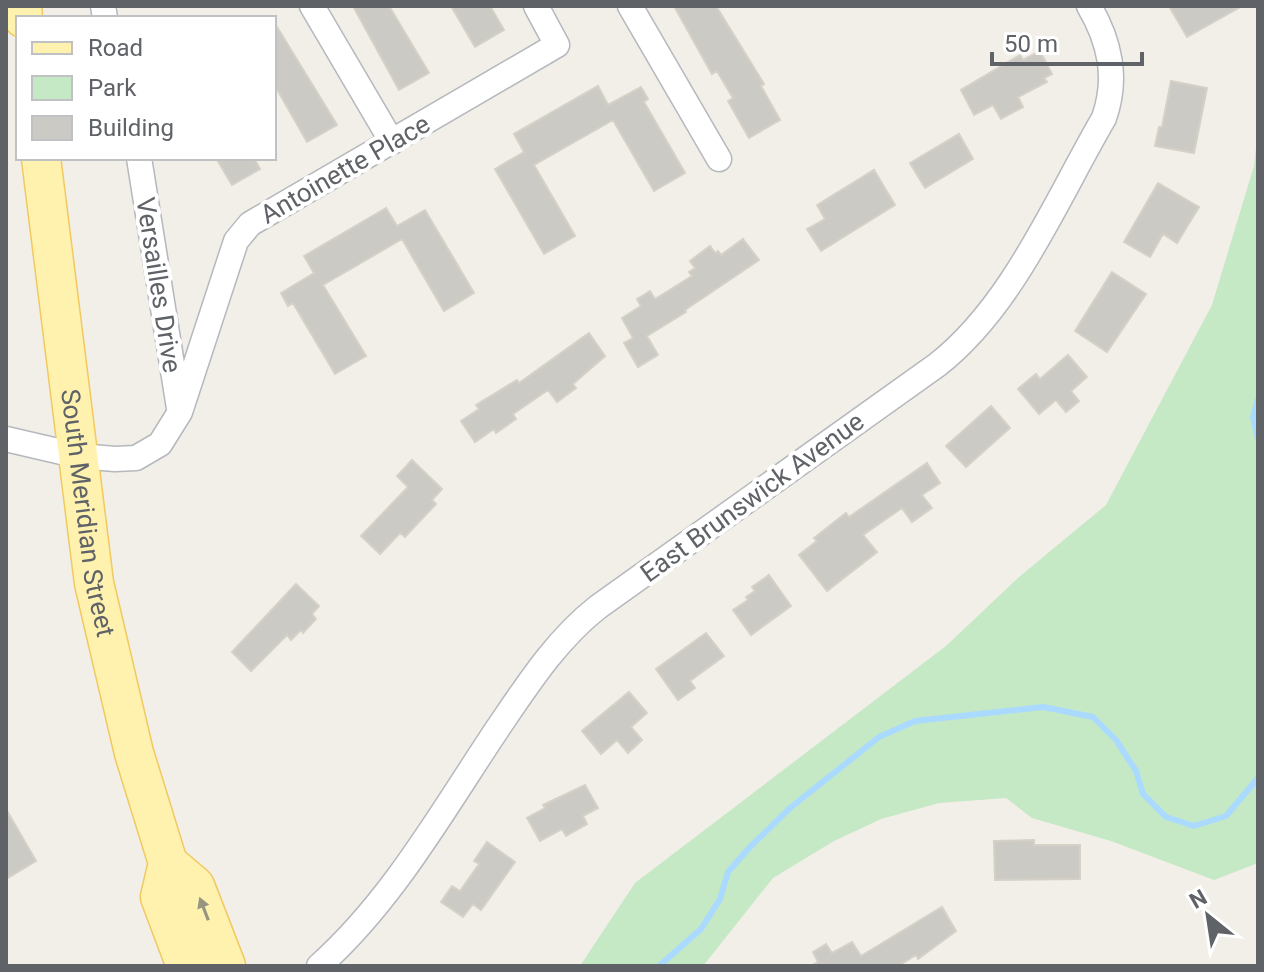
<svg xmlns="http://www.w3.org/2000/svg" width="1264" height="972" viewBox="0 0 1264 972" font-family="Roboto,sans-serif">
	<rect width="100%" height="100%" fill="#f1efe8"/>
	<path fill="#c5e8c5" d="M 1258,131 L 1258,863 L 1214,880 L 1111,841 L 1032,818 L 1006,798 L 939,803 L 881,819 L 834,841 L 773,878 L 703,966 L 580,966 L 635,883 L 946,646 L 1019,577 L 1106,505 L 1212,305 L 1254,166 Z"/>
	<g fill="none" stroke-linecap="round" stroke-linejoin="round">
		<path stroke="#aadaff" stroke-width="6" d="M 1258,399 L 1253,417 L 1258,439
			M 659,966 L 701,929 L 720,899 L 728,872 L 749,848 L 790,808 L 879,737 L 915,721 L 1043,707 L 1093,717 L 1116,740 L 1136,771 L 1143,794 L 1166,817 L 1194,826 L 1226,816 L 1258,778"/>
	</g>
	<path fill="#cccac5" stroke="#d6d1c6" stroke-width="2" d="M 353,6 L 389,6 L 429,73 L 399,90 Z
		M 451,6 L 490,6 L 504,30 L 475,47 Z
		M 674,6 L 716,6 L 764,84 L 761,86 L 780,120 L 749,138 L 728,101 L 733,98 L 717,71 L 712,74 Z
		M 1169,6 L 1242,6 L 1187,37 Z
		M 274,22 L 337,125 L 307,142 L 274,84 Z
		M 1040,51 L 1052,74 L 1044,78 L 1047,82 L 1018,97 L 1023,107 L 1001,119 L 993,105 L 974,115 L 961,90 L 1020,55 L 1023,60 Z
		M 1171,81 L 1207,88 L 1194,153 L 1155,146 L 1159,127 L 1162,127 Z
		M 598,86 L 608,105 L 641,87 L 648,99 L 644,102 L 685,173 L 654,191 L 613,120 L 534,165 L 575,236 L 544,254 L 495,169 L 524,152 L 514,134 Z
		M 959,134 L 973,159 L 925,188 L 910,163 Z
		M 216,158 L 254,158 L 260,169 L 232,185 Z
		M 874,170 L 895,205 L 821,251 L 807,229 L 825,219 L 817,205 Z
		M 1158,183 L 1199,207 L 1177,243 L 1163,234 L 1150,257 L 1124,242 Z
		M 386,208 L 397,226 L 425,210 L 474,293 L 444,311 L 402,239 L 323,285 L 366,356 L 335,374 L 293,303 L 288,306 L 281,293 L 314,273 L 304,256 Z
		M 743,239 L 759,260 L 685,310 L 686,312 L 647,336 L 658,355 L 638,367 L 624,343 L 633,338 L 622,318 L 641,306 L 637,299 L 650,291 L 655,299 L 692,276 L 689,272 L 695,268 L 690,261 L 710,246 L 715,253 L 718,251 L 721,255 Z
		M 1112,272 L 1146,294 L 1107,352 L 1075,331 Z
		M 589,333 L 605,356 L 573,384 L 576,388 L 557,402 L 548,390 L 513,414 L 516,419 L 496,433 L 494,429 L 475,442 L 461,421 L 479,409 L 476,405 L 517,380 L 519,383 Z
		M 1068,355 L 1087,377 L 1071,391 L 1079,401 L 1066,412 L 1056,400 L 1039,414 L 1018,389 L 1036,374 L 1040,379 Z
		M 991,406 L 1010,428 L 966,467 L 946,446 Z
		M 412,460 L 442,489 L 432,500 L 436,504 L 405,537 L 400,533 L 380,554 L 361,536 L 408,487 L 397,476 Z
		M 927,463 L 940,483 L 922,495 L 932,508 L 912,522 L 902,508 L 863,535 L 877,552 L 827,591 L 799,555 L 817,541 L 814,538 L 846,513 L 849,517 Z
		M 769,575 L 791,606 L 751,635 L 733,610 L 748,600 L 746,597 L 755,591 L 752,587 Z
		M 296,584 L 319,606 L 312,614 L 316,619 L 303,633 L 301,630 L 291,640 L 287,635 L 251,671 L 232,652 Z
		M 706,633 L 724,656 L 690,681 L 695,688 L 678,700 L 656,669 Z
		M 629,692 L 647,713 L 631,727 L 642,740 L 628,753 L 617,740 L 601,754 L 582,731 Z
		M 585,785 L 598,808 L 583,816 L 587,824 L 566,836 L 562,829 L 540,841 L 527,818 L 545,808 L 543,805 Z
		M 6,809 L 36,861 L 6,879 Z
		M 1034,840 L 1034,845 L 1080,845 L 1080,879 L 995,880 L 994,841 Z
		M 487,842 L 515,862 L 481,910 L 473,904 L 463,917 L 441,902 L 452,886 L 460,891 L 479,864 L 474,861 Z
		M 942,907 L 956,931 L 918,959 L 916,955 L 898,966 L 811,966 L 818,962 L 813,952 L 826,944 L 832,953 L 852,942 L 861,956 Z"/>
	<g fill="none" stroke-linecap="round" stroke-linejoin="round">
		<g stroke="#b5b8bc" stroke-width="27">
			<path id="street" d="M 103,6 L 105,18
				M 312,6 L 392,142
				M 630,6 L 719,159
				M 139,158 L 179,408
				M 6,439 L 79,456 L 115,459 L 136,458 L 160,444 L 180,412 L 236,241 L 250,224 L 557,45 L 536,6
				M 319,966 C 393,900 443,810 498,728 C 528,684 556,640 598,607 L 937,365 C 1013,306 1056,200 1104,118 C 1118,78 1110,42 1089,6"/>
		</g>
		<g stroke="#f2c960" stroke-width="41">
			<g id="primary">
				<path d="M 22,6 L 23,18"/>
				<path id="s1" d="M 41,158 L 94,583 L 134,753 L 168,863 L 160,897 L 186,966"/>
				<path d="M 168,863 L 195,886 L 226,966"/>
			</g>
		</g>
		<use href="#street" stroke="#fff" stroke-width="24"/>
		<use href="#primary" stroke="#fff2af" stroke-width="38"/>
	</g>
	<defs><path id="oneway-solid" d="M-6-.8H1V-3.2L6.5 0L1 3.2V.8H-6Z" transform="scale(2)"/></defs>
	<use fill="#979581" href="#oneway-solid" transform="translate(204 909) rotate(-111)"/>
	<g text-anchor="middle" stroke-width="8" stroke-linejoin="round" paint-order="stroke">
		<g font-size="26" fill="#5f6368" stroke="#fff">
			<text transform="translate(345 169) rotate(-30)" y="9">Antoinette Place</text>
			<text transform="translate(159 285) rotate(81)" y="9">Versailles Drive</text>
			<text transform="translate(752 497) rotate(-36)" y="9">East Brunswick Avenue</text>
			<text dy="9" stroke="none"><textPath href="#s1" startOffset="358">South Meridian Street</textPath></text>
		</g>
	</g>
	<rect width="1264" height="972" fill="none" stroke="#5f6368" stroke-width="16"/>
	<rect x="16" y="16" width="260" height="144" fill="#ffffff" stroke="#bfc1c3" stroke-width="2"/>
	<rect x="32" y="42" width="40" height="12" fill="#fff2af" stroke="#bfc1c3" stroke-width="2"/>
	<text x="88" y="56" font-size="24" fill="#5f6368">Road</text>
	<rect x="32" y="76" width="40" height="24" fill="#c5e8c5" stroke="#bfc1c3" stroke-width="2"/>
	<text x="88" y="96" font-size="24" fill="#5f6368">Park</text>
	<rect x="32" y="116" width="40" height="24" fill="#cccac5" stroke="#bfc1c3" stroke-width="2"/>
	<text x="88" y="136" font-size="24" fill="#5f6368">Building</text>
	<g transform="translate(1208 916) rotate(330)" stroke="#ffffff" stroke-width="6" paint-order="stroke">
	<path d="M0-6L14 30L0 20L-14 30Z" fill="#5f6368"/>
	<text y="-12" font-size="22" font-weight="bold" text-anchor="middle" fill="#5f6368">N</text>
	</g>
	<path d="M992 52v12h150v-12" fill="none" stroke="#5f6368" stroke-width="4"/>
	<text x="1004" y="52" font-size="24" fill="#5f6368" stroke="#ffffff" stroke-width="6" paint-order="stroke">50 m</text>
</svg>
